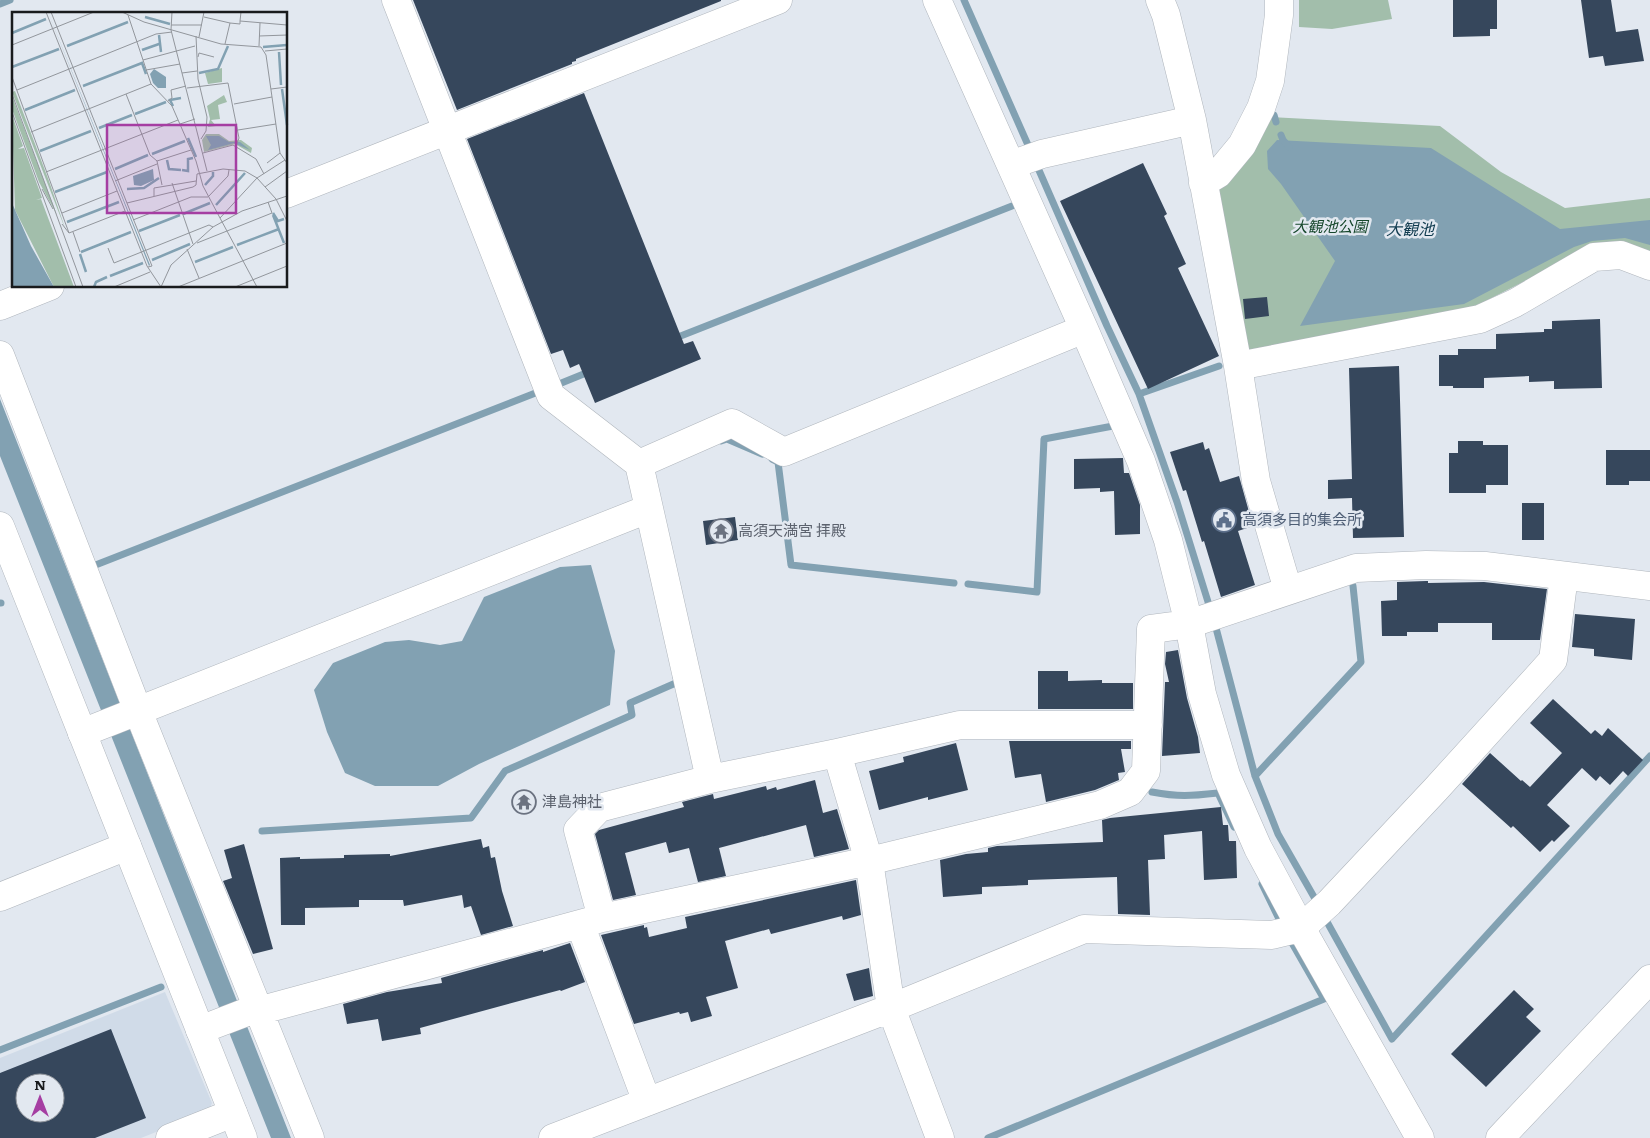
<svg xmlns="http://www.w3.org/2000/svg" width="1650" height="1138" viewBox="0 0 1650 1138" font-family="Literata,'Noto Sans JP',serif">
	<rect width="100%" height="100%" fill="#e2e8f0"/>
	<path fill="#d0dbe8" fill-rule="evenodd" d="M 165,992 L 212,1103 L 209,1111 L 141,1138 L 0,1138 L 0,1058 ZM 25,1083 L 55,1083 L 55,1113 L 25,1113 Z"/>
	<path fill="#a2beab" d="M 1299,0 L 1388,0 L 1392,19 L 1332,29 L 1299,27 Z
		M 1268,117 L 1440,126 L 1501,172 L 1565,208 L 1650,198 L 1650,254 L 1578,254 L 1470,309 L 1242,351 L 1214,193 Z"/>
	<path fill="#82a1b2" d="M 1277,140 L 1431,148 L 1560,229 L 1650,220 L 1650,245 L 1625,238 L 1592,241 L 1574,247 L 1464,304 L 1300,326 L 1335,261 L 1281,184 L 1268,169 L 1267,151 Z
		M 0,399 L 291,1138 L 271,1138 L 0,456 Z
		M 591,565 L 615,651 L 610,705 L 479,764 L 438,786 L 375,786 L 345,773 L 327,732 L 314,690 L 333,663 L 385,642 L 409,640 L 440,645 L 462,641 L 484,597 L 560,567 Z"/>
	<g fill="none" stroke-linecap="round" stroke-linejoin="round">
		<path stroke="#82a1b2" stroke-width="7" d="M 964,0 L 1028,145
			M 0,4 L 10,0
			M 1274,115 L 1276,122
			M 1281,135 L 1283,140 L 1289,147
			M 1038,168 L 1107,326 L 1139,394 L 1177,502 L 1209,605
			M 673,339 L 1012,206
			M 554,386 L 591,371
			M 1139,394 L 1219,366
			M 721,441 L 727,439 L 762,454
			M 772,459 L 778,462 L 791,565 L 954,583
			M 93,566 L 538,392
			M 968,584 L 1037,592 L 1044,439 L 1113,426
			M 0,603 L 1,603
			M 1216,628 L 1255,776 L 1278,834 L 1318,904
			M 1255,776 L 1361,662 L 1353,586
			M 1152,792 C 1178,797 1191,796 1218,793 L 1234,827
			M 262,831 L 471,818 L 505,771 L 632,715 L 630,703 L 678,682 L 676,677
			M 1262,884 L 1281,923
			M 1326,920 L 1392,1039 L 1650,756
			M 0,1050 L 161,987
			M 988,1138 L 1324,999 L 1292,943"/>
	</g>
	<path fill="#36475c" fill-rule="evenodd" d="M 413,0 L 721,0 L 721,1 L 576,59 L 576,61 L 572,62 L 572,64 L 457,110 Z
		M 1453,0 L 1497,0 L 1497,29 L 1490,29 L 1490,36 L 1453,37 Z
		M 1581,0 L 1611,0 L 1616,32 L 1638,29 L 1644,61 L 1605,66 L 1603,56 L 1589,58 Z
		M 584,93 L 684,344 L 693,341 L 701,359 L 595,403 L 579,364 L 570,368 L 563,350 L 551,354 L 467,139 Z
		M 1143,163 L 1167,214 L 1164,216 L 1186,264 L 1178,268 L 1219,356 L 1148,389 L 1060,201 Z
		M 1267,297 L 1269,316 L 1245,319 L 1243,299 Z
		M 1600,319 L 1602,388 L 1554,389 L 1554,381 L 1529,382 L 1529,376 L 1484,378 L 1484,388 L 1453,388 L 1453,386 L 1439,386 L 1439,355 L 1458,355 L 1458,349 L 1496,349 L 1496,334 L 1544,332 L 1544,329 L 1552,329 L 1552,321 Z
		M 1399,366 L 1404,537 L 1353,538 L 1352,498 L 1328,499 L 1328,480 L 1352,479 L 1349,368 Z
		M 1458,441 L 1483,441 L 1483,445 L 1508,445 L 1508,485 L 1486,485 L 1486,493 L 1449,493 L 1449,453 L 1458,453 Z
		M 1203,442 L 1205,450 L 1209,448 L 1220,482 L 1239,476 L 1253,526 L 1238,531 L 1255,585 L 1221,597 L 1204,541 L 1202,542 L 1186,490 L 1183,491 L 1170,452 Z
		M 1606,450 L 1650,450 L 1650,481 L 1629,481 L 1629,485 L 1606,485 Z
		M 1123,458 L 1124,473 L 1129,473 L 1140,505 L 1140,534 L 1115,535 L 1114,491 L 1100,492 L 1100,488 L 1074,489 L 1074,459 Z
		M 1522,503 L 1544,503 L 1544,540 L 1522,540 Z
		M 735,517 L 738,540 L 706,545 L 703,521 Z
		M 1426,581 L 1428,581 L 1428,583 L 1484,582 L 1547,589 L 1540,640 L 1492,640 L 1492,623 L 1438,623 L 1438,632 L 1407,632 L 1407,636 L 1382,636 L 1381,601 L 1397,600 L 1397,582 Z
		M 1575,614 L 1635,619 L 1632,660 L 1594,656 L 1594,649 L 1572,647 Z
		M 1178,650 L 1187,698 L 1198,737 L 1200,753 L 1162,756 L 1165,682 L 1169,682 L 1165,664 L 1166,652 Z
		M 1038,671 L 1068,671 L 1068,681 L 1102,680 L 1102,683 L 1133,683 L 1133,709 L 1038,709 Z
		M 1553,699 L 1591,734 L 1595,730 L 1602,736 L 1608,728 L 1643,760 L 1628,776 L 1623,771 L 1610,785 L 1600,776 L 1596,781 L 1582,768 L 1547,805 L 1570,826 L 1554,842 L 1552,840 L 1540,852 L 1513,826 L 1511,828 L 1462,784 L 1490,753 L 1521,781 L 1522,780 L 1530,787 L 1562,753 L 1530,723 Z
		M 1009,741 L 1131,741 L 1131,749 L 1121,749 L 1125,772 L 1118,773 L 1119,780 L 1095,790 L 1046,802 L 1041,774 L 1015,778 Z
		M 956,743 L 968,790 L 928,800 L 928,797 L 879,810 L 869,771 L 904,762 L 903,757 Z
		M 815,780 L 823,813 L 837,809 L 849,849 L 814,857 L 806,825 L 719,848 L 726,876 L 698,882 L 689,848 L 669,853 L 666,842 L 625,853 L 636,895 L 613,900 L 595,834 L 599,830 L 684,807 L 682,802 L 713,794 L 714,799 L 766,786 L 767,790 L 776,787 L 777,790 Z
		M 1221,807 L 1223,825 L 1228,825 L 1229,841 L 1236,841 L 1237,878 L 1204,880 L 1202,831 L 1164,835 L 1165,859 L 1148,860 L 1150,915 L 1118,914 L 1117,877 L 1028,880 L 1028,885 L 982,887 L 982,894 L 943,897 L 940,860 L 966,854 L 988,852 L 988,848 L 997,846 L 1103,842 L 1102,820 L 1110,818 Z
		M 481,839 L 483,848 L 489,846 L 491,858 L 495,857 L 502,891 L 513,926 L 481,935 L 471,906 L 464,908 L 462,895 L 404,906 L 403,900 L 359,900 L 359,907 L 305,908 L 305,925 L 281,925 L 280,858 L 300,857 L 300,859 L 344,858 L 344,855 L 390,854 L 390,856 Z
		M 244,844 L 273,949 L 253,954 L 223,881 L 232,878 L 224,850 Z
		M 856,880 L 861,915 L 843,920 L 842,916 L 771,934 L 769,929 L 725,941 L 738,988 L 706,997 L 712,1016 L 691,1022 L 688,1012 L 680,1014 L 679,1012 L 634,1024 L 601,935 L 644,925 L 644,928 L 647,927 L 649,937 L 687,928 L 685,917 Z
		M 570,943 L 585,982 L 561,991 L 560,990 L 420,1028 L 421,1034 L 382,1041 L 378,1019 L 347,1024 L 343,1004 L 387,992 L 442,983 L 441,978 L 543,950 L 543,952 Z
		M 869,968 L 873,996 L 854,1001 L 846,974 Z
		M 1514,990 L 1534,1009 L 1526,1017 L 1541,1031 L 1486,1087 L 1451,1054 Z
		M 111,1029 L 146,1118 L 95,1138 L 0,1138 L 0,1073 ZM 25,1083 L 55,1083 L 55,1113 L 25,1113 Z"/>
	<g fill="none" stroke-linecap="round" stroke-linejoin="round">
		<g stroke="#b0b6bd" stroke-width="29">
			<path id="street" d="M 396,0 L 551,396 L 639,464 L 710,779
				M 937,0 L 1084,329 L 1141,461 L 1168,540 L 1189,624 L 1202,694 L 1226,775 L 1258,848 L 1301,928 L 1420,1138
				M 1160,0 L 1166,15 L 1192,120 L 1238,366 L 1256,481 L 1288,590
				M 1011,165 L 1042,154 L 1192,120
				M 1203,183 L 1218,174 L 1242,145 L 1261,108 L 1270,81 L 1279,15 L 1279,0
				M 286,194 L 778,0
				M 0,306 L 50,286
				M 0,355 L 138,711 L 310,1138
				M 1238,366 L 1480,319 L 1515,303 L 1594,257 L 1621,255 L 1650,266
				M 639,464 L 732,423 L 784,452 L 1084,329
				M 82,733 L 648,509
				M 837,753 L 869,861 L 891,1008 L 940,1138
				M 0,897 L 127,846
				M 602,918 L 578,830 L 599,808 L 710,779 L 837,753 L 960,725 L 1148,725
				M 580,924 L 647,1102
				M 258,1011 L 602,918 L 869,861 L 1100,805 L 1130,792 L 1146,771 L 1151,629 L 1189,624 L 1356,568 L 1426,565 L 1485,566 L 1650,586
				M 200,1030 L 257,1008
				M 170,1138 L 233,1113
				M 553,1138 L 891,1008 L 1084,929 L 1272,935 L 1301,928 L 1329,903 L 1436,789 L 1553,660 L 1564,576
				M 1500,1138 L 1650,979"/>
		</g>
		<g stroke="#b0b6bd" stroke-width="29">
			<path id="secondary" d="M 0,526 L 243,1138"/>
		</g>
		<use href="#street" stroke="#fff" stroke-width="28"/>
		<use href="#secondary" stroke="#fff" stroke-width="28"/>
	</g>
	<defs>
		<g id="civic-ring" transform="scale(1.25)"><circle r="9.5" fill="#e2e8f0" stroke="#5c6f8a" stroke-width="1.5"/><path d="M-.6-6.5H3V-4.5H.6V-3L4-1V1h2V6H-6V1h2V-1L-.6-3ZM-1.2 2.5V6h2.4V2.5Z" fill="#5c6f8a"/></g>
		<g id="temple-ring" transform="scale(1.25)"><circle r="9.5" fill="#e2e8f0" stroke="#6b7280" stroke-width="1.5"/><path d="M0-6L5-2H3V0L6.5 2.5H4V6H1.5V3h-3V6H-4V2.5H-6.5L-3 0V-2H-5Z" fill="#6b7280"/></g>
	</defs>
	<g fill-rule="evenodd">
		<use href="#civic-ring" x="1224" y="520"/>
		<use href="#temple-ring" x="721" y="531"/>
		<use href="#temple-ring" x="524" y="802"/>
	</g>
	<g text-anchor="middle" stroke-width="5" stroke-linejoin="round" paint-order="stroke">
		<g font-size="15" font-style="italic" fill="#16472b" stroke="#e2e8f0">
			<text x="1330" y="232">大観池公園</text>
		</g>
		<g font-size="15" fill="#4e5e75" stroke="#e2e8f0" text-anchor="start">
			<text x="1242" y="525">高須多目的集会所</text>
		</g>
		<g font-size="15" fill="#5b616d" stroke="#e2e8f0" text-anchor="start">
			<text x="738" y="536">高須天満宮 拝殿</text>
			<text x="542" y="807">津島神社</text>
		</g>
		<g font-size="16" font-style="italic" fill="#103b4f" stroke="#e2e8f0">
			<text x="1410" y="235">大観池</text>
		</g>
	</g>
	<g transform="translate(12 12)">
		<rect width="275" height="275" fill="#e2e8f0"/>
		<path d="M 210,56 L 210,70 L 196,72 L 193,61 ZM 3,79 L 37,169 L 54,219 L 0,80 ZM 212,83 L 215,90 L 206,93 L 208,107 L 199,108 L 204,114 L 196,115 L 198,107 L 195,94 ZM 0,84 L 45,203 L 27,170 L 0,97 ZM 0,103 L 11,134 L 6,137 L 12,136 L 30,186 L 24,188 L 29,187 L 62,275 L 42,275 L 3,198 ZM 194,122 L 207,122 L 217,129 L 229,128 L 240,136 L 239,141 L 223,132 L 192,140 L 190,128 Z" fill="#a2beab"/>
		<path d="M 36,0 L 138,253 L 137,254 L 111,188 ZM 142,57 L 154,65 L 154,76 L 146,76 L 141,71 L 138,62 ZM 194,124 L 207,124 L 217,130 L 228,130 L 238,138 L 222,131 L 196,138 L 199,133 ZM 141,157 L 142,168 L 129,174 L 122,173 L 121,164 ZM 0,191 L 19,234 L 42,275 L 0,275 Z" fill="#82a1b2"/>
		<path fill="none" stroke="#82a1b2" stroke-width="2.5" d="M 133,5 L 158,12M 0,21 L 34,7M 147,23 L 149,40M 55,34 L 116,10M 251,35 L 275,33M 130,38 L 147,32M 267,40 L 269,73M 0,55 L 47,37M 187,61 L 206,57 L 216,34M 71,74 L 130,51 L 134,62M 270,77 L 275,113M 161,94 L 158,88 L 169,86M 13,98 L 63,78M 123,102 L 154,90M 87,116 L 120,103M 176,126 L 184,145M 28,139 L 79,119M 140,142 L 173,129M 155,148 L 157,157 L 169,158M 103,157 L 136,143M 170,158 L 176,159 L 176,147 L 181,146M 193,173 L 201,164 L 201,160M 115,177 L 132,176 L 147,166M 43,180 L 95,160M 204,193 L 233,161M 261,201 L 266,209 L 272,207M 171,202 L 198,191M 261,203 L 272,231M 55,210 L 107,190M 127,219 L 168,203M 225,233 L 267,217M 69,240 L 119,220M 68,242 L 74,260M 140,248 L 178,232M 183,250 L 221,235M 98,264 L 131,251M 82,275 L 84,270 L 95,265"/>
		<path fill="none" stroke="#92969c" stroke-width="1" d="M 34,0 L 135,254 L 149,275M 39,0 L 140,254 L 136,255M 110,0 L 132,10 L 209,32 L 249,35 L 254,43 L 268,141 L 275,151M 160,0 L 159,18 L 195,159M 229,0 L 228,9 L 275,13M 116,3 L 139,72 L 160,94 L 184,149 L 191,174 L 208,206M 192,5 L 218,11M 159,13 L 190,13M 184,24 L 186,67 L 195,105 L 194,119 L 189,127M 247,24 L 275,23M 187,25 L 192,0M 213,32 L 218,11 L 228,12 L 228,9M 0,33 L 82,0M 247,34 L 248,11M 253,39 L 275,37M 186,45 L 187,41 L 202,45M 131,48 L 183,34M 134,58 L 168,52M 170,61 L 185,59M 0,65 L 57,221M 175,76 L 216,71 L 227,126 L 224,134M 259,77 L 275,75M 5,78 L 144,22 L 160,20M 0,82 L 71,275M 114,82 L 138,143 L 145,149 L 150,173M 156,89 L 160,86 L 159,78 L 174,74M 222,92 L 260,85M 0,100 L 64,275M 168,112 L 183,107M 226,118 L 264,112M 19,120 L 139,72M 191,141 L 221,133 L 244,147 L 252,162M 145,149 L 179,138M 255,151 L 268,141M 34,160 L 166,108M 103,169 L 145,152M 160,171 L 181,232M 253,175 L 275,159M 30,177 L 41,197M 142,184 L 142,176 L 184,169M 115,191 L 181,175 L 184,173 L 185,162 L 211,157 L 233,159 L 245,166 L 264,187 L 275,209M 50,201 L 105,179M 121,208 L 179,185 L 196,185 L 216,164 L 217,158M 50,212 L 57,221 L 113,199M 61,220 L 68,240M 185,231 L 260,201 L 256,190M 96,236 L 102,251 L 197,213 L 201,215M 175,237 L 187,266M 102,275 L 138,260M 149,275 L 159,253 L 201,215 L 230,199 L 275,184M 166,275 L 275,231M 223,275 L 275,254M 245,275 L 208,206 L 245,166 L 273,148"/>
		<path fill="#a53ea2" fill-opacity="0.15" stroke="#a53ea2" stroke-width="2.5" d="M 95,113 L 224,113 L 224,201 L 95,201 Z"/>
		<rect width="275" height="275" fill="none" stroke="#191b1d" stroke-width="2.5"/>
	</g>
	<g transform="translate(40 1098)"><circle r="24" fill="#e2e8f0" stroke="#92969c"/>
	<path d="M0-4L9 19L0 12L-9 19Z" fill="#a53ea2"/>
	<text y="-8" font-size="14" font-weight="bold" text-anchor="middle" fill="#191b1d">N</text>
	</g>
</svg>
